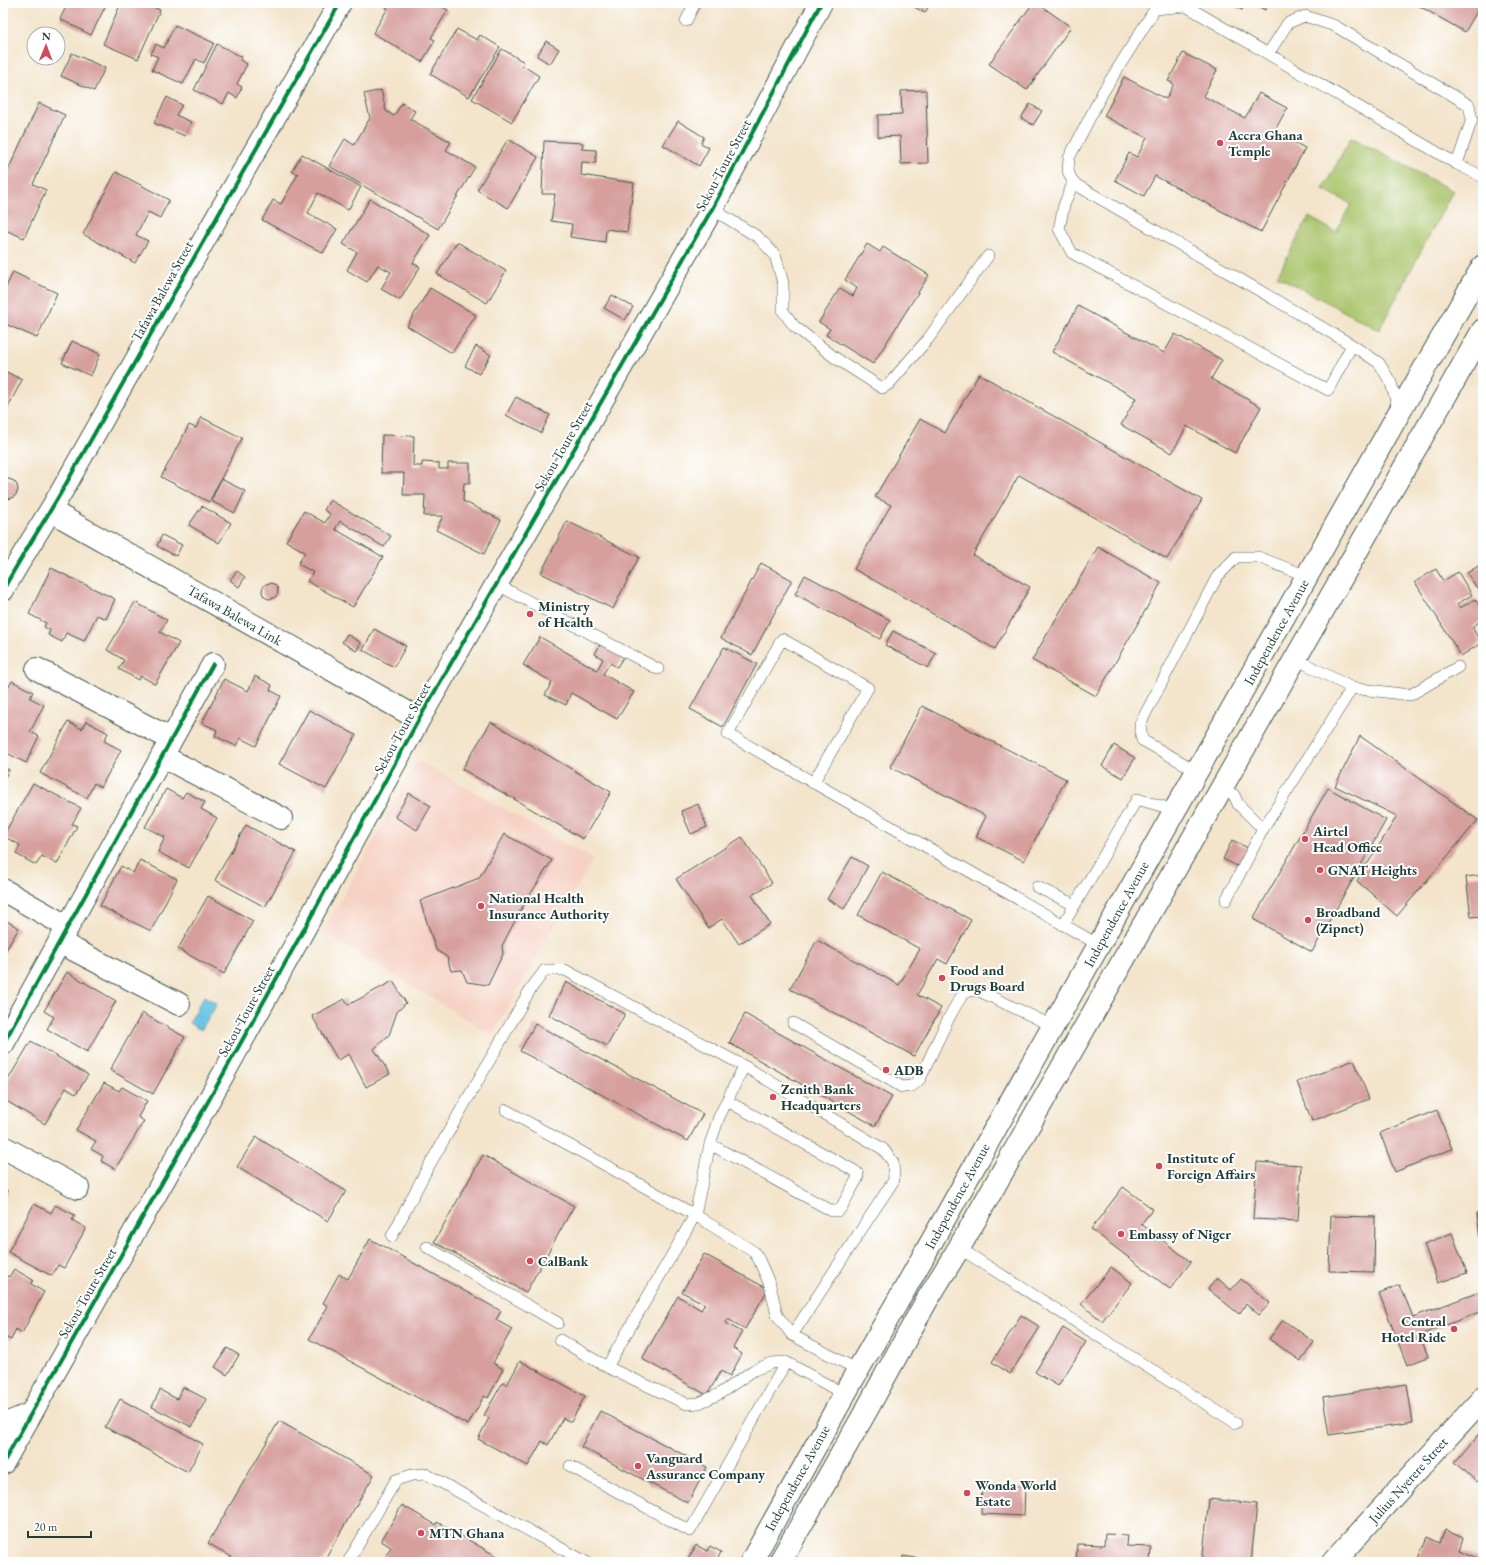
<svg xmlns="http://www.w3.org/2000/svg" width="1486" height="1565" viewBox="0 0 1486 1565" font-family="'EB Garamond',serif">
	<rect width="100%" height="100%" fill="#fff"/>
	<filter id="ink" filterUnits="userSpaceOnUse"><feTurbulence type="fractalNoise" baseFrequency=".025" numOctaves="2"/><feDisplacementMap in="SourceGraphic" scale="8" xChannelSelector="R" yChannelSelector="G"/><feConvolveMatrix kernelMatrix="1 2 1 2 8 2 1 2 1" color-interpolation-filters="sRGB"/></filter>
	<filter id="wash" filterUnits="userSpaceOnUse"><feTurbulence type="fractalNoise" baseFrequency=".012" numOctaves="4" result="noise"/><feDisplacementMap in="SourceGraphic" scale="16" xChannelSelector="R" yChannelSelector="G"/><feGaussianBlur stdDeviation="0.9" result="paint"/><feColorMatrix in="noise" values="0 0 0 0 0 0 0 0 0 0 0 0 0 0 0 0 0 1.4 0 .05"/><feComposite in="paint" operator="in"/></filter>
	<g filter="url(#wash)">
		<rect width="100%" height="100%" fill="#f3e4cb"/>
		<path fill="#f6d2c4" d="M 418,760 L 593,859 L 492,1035 L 323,932 Z"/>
		<path fill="#a9c369" stroke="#64804e" d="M 1351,137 L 1453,191 L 1379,330 L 1277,276 L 1309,217 L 1336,232 L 1351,204 L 1323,189 Z"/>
		<path fill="#67c4e5" stroke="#43808c" d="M 204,996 L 217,1004 L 201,1030 L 189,1023 Z"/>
		<g id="blocks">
			<path fill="#d69f9c" d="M 68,3 L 107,3 L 91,35 L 60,19 Z
				M 121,3 L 143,3 L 160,10 L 138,59 L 103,44 Z
				M 384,3 L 435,3 L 448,10 L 431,38 L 435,40 L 422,62 L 373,33 L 388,8 L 383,5 Z
				M 907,3 L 930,3 L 925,13 Z
				M 1033,3 L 1037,3 L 1071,27 L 1027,90 L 989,64 Z
				M 1229,3 L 1246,3 L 1242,10 Z
				M 1253,3 L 1269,3 L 1265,10 Z
				M 1414,3 L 1482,3 L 1465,32 Z
				M 175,25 L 214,43 L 204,63 L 196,59 L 183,84 L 152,70 L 158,57 L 151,54 L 156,44 L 164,48 Z
				M 457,29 L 477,40 L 480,35 L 500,47 L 469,97 L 430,74 Z
				M 546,41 L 559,49 L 550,64 L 537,56 Z
				M 217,44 L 242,57 L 240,60 L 247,64 L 237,84 L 242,87 L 237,98 L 229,93 L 223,104 L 194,90 Z
				M 502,49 L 524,62 L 522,65 L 539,76 L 512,122 L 472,99 Z
				M 72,53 L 105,68 L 94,91 L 61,76 Z
				M 1183,53 L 1217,70 L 1203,96 L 1245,118 L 1259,93 L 1287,108 L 1274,132 L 1305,148 L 1261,232 L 1155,176 L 1144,196 L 1115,180 L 1129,153 L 1137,157 L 1147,138 L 1104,116 L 1124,77 L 1166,99 L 1174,84 L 1168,81 Z
				M 381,90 L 386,111 L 394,116 L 402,103 L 415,111 L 410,119 L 451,142 L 446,150 L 475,167 L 438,229 L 329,166 L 345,139 L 354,145 L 370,118 L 364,94 Z
				M 926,90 L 928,163 L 901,164 L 900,136 L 878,137 L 878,115 L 902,114 L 901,91 Z
				M 167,97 L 182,105 L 176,115 L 191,122 L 185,136 L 154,123 Z
				M 39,103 L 65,115 L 33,184 L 46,190 L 24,238 L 3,229 L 3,181 Z
				M 1030,104 L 1042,111 L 1033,125 L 1021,118 Z
				M 678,121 L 704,137 L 701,143 L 709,148 L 699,166 L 663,145 Z
				M 508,139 L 538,157 L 508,208 L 477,190 Z
				M 544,141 L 583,143 L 582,149 L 596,150 L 596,163 L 582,162 L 581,175 L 634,183 L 627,232 L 606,229 L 605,242 L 570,237 L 572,224 L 551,221 L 555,194 L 542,194 Z
				M 302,154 L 361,187 L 348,210 L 318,193 L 308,213 L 337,229 L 323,253 L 262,220 L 273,200 L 281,204 L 298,174 L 292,171 Z
				M 116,172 L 169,200 L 160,218 L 148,212 L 136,235 L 148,241 L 135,263 L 83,234 Z
				M 370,199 L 430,235 L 413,263 L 420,267 L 400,300 L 381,289 L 391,272 L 378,265 L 367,282 L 347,270 L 357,252 L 343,244 Z
				M 457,242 L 506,271 L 487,303 L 437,274 Z
				M 867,244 L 880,252 L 883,247 L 929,275 L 873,364 L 826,335 L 830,329 L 819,322 L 840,288 L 853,296 L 857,288 L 845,280 Z
				M 13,272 L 57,293 L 37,338 L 3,323 L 3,294 Z
				M 430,288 L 476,315 L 452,353 L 407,326 Z
				M 612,295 L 633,307 L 625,320 L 604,308 Z
				M 1078,306 L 1164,353 L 1175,334 L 1222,360 L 1211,379 L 1261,407 L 1235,453 L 1187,426 L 1172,453 L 1121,425 L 1136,398 L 1052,352 Z
				M 72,341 L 100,354 L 91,376 L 62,363 Z
				M 476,346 L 491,355 L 479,374 L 465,366 Z
				M 3,370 L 22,380 L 3,417 Z
				M 979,374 L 1202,500 L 1167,559 L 1019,475 L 973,555 L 1030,587 L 995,649 L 854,569 L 891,505 L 875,497 L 920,419 L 945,433 Z
				M 516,397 L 550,415 L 541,433 L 506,415 Z
				M 201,417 L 242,438 L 209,502 L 161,477 L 189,425 L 196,428 Z
				M 382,435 L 414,436 L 413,466 L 422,466 L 422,462 L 439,463 L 439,469 L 448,469 L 448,463 L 470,463 L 470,483 L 464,483 L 463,501 L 501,520 L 484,554 L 436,530 L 443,516 L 424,516 L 425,495 L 403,495 L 404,473 L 381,473 Z
				M 9,479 L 14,481 L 17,485 L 18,490 L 16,495 L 12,498 L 7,499 L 3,498 L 3,480 Z
				M 221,479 L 245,491 L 235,513 L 211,501 Z
				M 330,500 L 391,536 L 384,547 L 340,521 L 335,529 L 383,557 L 353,607 L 307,581 L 313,572 L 298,564 L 305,552 L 286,541 L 304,511 L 325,523 L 330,514 L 324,510 Z
				M 202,506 L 231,523 L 219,543 L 189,525 Z
				M 567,521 L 639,557 L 613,609 L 541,573 Z
				M 162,535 L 182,545 L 176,556 L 157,546 Z
				M 1098,547 L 1161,583 L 1096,696 L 1032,660 Z
				M 761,563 L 792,580 L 752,655 L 721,638 Z
				M 1483,563 L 1483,584 L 1477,588 L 1467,573 Z
				M 51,568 L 115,599 L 106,619 L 97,615 L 84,641 L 66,633 L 62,642 L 48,635 L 50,630 L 44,627 L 46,623 L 29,614 Z
				M 1436,569 L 1443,581 L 1458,572 L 1472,595 L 1457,604 L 1460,608 L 1475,599 L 1483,611 L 1483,619 L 1472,627 L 1481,643 L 1461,656 L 1415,582 Z
				M 237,571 L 245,577 L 239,587 L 230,580 Z
				M 805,575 L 890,620 L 880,639 L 795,594 Z
				M262 591a8 8 0 1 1 16 0a8 8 0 1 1-16 0Z
				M 135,602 L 167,620 L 160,632 L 179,643 L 155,684 L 141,676 L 138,680 L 119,669 L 124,660 L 107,650 Z
				M 374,629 L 406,646 L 394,667 L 363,650 Z
				M 893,631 L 936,653 L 928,668 L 885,645 Z
				M 347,634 L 361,643 L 356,651 L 342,642 Z
				M 540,637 L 597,670 L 603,659 L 595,654 L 601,643 L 624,656 L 617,667 L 610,663 L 603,674 L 634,692 L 617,719 L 571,693 L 566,705 L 545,695 L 552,682 L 523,665 Z
				M 724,647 L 757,664 L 723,727 L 690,709 Z
				M 255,676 L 272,685 L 270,690 L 281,696 L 256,746 L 240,738 L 236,746 L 215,736 L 217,730 L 202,723 L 224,679 L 248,691 Z
				M 12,681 L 33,692 L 30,698 L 44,705 L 30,732 L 39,736 L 26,763 L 3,751 L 3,688 L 7,690 Z
				M 922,706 L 1066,779 L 1024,861 L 976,837 L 986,816 L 890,767 Z
				M 309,710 L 356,735 L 326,789 L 279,764 Z
				M 86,721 L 108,733 L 104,741 L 121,750 L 101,787 L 94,783 L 87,798 L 40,773 L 68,722 L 82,729 Z
				M 491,722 L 611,792 L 583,839 L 462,769 Z
				M 1360,736 L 1478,820 L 1397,916 L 1357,881 L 1397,816 L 1335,786 Z
				M 1114,745 L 1135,758 L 1123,778 L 1102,766 Z
				M 3,767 L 9,770 L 3,781 Z
				M 33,783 L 81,808 L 72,824 L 77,826 L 57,864 L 42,856 L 36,865 L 16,854 L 20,845 L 3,836 Z
				M 1328,788 L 1386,820 L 1312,952 L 1253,919 Z
				M 166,789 L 182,798 L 186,792 L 205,802 L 201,809 L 217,818 L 189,868 L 158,852 L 165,837 L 145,827 Z
				M 409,793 L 431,806 L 417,830 L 395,817 Z
				M 698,804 L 707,827 L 691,834 L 681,811 Z
				M 246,825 L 296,852 L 265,907 L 215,880 Z
				M 504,834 L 552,860 L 520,911 L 502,946 L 503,954 L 488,985 L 467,982 L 462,970 L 451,971 L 447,957 L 436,950 L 420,901 L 479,878 Z
				M 742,837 L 772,883 L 752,895 L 770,924 L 739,944 L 722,919 L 708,928 L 676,879 Z
				M 1232,840 L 1248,848 L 1239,867 L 1223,859 Z
				M 852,857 L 868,866 L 844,909 L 827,899 Z
				M 140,860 L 177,879 L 151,931 L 100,906 L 121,866 L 133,873 Z
				M 882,872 L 971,920 L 947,964 L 938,959 L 917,995 L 941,1008 L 914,1056 L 790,989 L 817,940 L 899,985 L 920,949 L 858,915 Z
				M 1483,875 L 1483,916 L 1471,917 L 1466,877 Z
				M 208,896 L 253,921 L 224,974 L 178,949 Z
				M 3,919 L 19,928 L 3,955 Z
				M 67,972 L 116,1001 L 87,1052 L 47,1029 L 54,1017 L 44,1011 Z
				M 393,981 L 406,1003 L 397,1012 L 389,1035 L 374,1049 L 390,1074 L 366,1087 L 349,1054 L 338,1060 L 312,1016 L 345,999 L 348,1005 Z
				M 566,982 L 625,1014 L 607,1046 L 549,1015 Z
				M 142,1013 L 185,1037 L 153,1094 L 110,1070 Z
				M 745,1014 L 892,1097 L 875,1126 L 729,1043 Z
				M 535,1024 L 703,1114 L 688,1141 L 520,1051 Z
				M 31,1041 L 88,1075 L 76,1094 L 66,1088 L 45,1124 L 3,1099 L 3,1088 Z
				M 1354,1060 L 1369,1099 L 1312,1121 L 1297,1082 Z
				M 104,1083 L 119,1091 L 122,1087 L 147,1101 L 138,1117 L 144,1121 L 115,1169 L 101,1161 L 103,1156 L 91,1149 L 96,1141 L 76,1130 Z
				M 1437,1110 L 1452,1149 L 1395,1172 L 1380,1133 Z
				M 256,1137 L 346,1191 L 328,1221 L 237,1167 Z
				M 483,1155 L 574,1206 L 526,1292 L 434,1242 Z
				M 1257,1162 L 1301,1165 L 1298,1221 L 1253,1219 Z
				M 1123,1187 L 1153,1209 L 1141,1224 L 1191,1262 L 1170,1289 L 1091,1229 Z
				M 3,1189 L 8,1191 L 3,1199 Z
				M 34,1204 L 51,1213 L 55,1205 L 75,1215 L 72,1220 L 86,1228 L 64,1268 L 58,1265 L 52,1276 L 8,1252 Z
				M 1483,1212 L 1483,1258 L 1482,1259 L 1477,1213 Z
				M 1331,1216 L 1375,1217 L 1374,1272 L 1329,1271 Z
				M 1452,1233 L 1467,1273 L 1438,1283 L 1424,1244 Z
				M 370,1239 L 501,1311 L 496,1320 L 512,1329 L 493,1363 L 503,1369 L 488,1398 L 484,1396 L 468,1425 L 309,1339 L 328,1306 L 323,1303 L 339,1274 L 348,1279 Z
				M 704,1254 L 768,1289 L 745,1329 L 728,1319 L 726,1323 L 742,1332 L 733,1348 L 742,1354 L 730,1376 L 721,1371 L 707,1395 L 642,1359 L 678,1296 L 701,1310 L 705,1304 L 682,1292 Z
				M 1111,1267 L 1132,1283 L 1102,1321 L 1081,1304 Z
				M 14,1269 L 33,1280 L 31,1284 L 44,1292 L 22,1333 L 16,1329 L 11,1340 L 3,1336 L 3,1274 L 9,1277 Z
				M 1217,1278 L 1231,1290 L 1241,1279 L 1270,1303 L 1259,1315 L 1246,1304 L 1239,1314 L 1208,1289 Z
				M 1400,1285 L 1413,1317 L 1482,1291 L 1483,1311 L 1420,1335 L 1428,1357 L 1407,1365 L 1379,1293 Z
				M 1021,1315 L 1040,1327 L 1010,1374 L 992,1362 Z
				M 1283,1320 L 1314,1342 L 1301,1361 L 1269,1339 Z
				M 1063,1328 L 1086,1342 L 1058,1386 L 1035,1372 Z
				M 227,1348 L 239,1355 L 227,1375 L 215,1367 Z
				M 520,1361 L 585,1396 L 571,1422 L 563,1418 L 548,1445 L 542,1441 L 528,1466 L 478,1439 L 489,1418 L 484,1415 L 503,1382 L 507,1385 Z
				M 1407,1384 L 1413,1423 L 1329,1435 L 1323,1397 Z
				M 183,1387 L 206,1399 L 192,1427 L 152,1407 L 160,1390 L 177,1399 Z
				M 120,1399 L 203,1444 L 188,1472 L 105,1427 Z
				M 600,1411 L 707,1467 L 688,1503 L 581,1447 Z
				M 279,1421 L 374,1475 L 323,1562 L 240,1562 L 208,1543 Z
				M 1483,1429 L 1483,1475 L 1477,1482 L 1455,1462 Z
				M 982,1485 L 1025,1487 L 1024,1516 L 981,1514 Z
				M 1209,1499 L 1257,1504 L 1251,1562 L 1202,1562 Z
				M 402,1505 L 436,1525 L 437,1522 L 507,1562 L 382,1562 L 391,1547 L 381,1541 Z
				M 1445,1530 L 1463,1538 L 1459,1550 L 1481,1559 L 1480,1562 L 1428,1562 L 1418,1558 L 1427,1537 L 1440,1543 Z
				M 1105,1534 L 1127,1535 L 1126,1546 L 1151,1547 L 1150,1562 L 1076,1562 L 1077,1544 L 1104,1545 Z
				M 696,1545 L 707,1551 L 710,1546 L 721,1552 L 716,1562 L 690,1562 L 687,1561 Z
				M 903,1556 L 934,1561 L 934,1562 L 902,1562 Z"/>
		</g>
	</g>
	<g filter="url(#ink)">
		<use href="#blocks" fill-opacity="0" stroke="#3f564b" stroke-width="1"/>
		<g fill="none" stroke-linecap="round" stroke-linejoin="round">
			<g stroke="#3f564b" stroke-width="12">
				<path id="lane" d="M 686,21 L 695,3
					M 1268,54 L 1288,23 L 1305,16 L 1335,26 L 1469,105 L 1472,119 L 1457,164
					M 1073,183 L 1064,205 L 1059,229 L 1072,253 L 1328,390 L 1352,345
					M 712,209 L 758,237 L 775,255 L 783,283 L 783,311 L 794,326 L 834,357 L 882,388 L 889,384 L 928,339 L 988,256
					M 1399,411 L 1391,383 L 1379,363 L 1352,345 L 1255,288 L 1073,183 L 1068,171 L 1069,158 L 1103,92 L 1155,9 L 1186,6 L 1457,164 L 1483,177
					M 496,584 L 658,669
					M 1296,659 L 1352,688 L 1410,695 L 1458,667
					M 1197,771 L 1142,740 L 1140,724 L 1217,577 L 1236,557 L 1258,557 L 1307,576
					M 813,783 L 868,688 L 782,639 L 728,734 L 1099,945
					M 1222,788 L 1234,795 L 1238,804 L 1263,829 L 1352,688
					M 1037,887 L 1075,905
					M 1226,900 L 1263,829
					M 1063,925 L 1137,799 L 1175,810
					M 793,1023 L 902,1087 L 912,1086 L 920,1079 C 928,1063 954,1001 965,993 C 969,991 972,991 977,990 L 1053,1026
					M 506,1110 L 695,1215 L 754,1252 L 759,1260 L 770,1285 L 777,1315 L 792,1335 L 858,1370
					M 710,1144 L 832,1211 L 837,1211 L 841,1208 L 857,1179 L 858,1174 L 855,1171 L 727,1101
					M 392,1236 L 426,1171 L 530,990 L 545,970 L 565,970 L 744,1066 L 883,1149 L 893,1162 L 894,1180 L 792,1335
					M 427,1247 L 558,1323
					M 959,1248 L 1236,1423
					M 560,1340 L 607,1367 L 687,1404 L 699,1403 L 719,1394 L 754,1370 L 772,1363 L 786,1362 L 844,1394
					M 607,1367 L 695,1215 L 710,1144 L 719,1117 L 744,1066
					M 570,1466 L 690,1531 L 786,1362
					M 348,1562 L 396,1480 L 412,1475 L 426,1474 L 586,1562"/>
			</g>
			<g stroke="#3f564b" stroke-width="24">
				<path id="street" d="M 51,511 L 419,719
					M 3,590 C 23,553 47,518 67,482 C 157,322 248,162 340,3
					M 37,669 L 171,739
					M 162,756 L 281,818
					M 3,890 L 68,927
					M 59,942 L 179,1004
					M 3,1044 L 213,664
					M 3,1147 L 78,1188
					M 3,1425 L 30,1414
					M 3,1463 L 200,1116 L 313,913 L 419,719 L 712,209 L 821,3
					M 1333,1562 L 1483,1398"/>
			</g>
			<g stroke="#3f564b" stroke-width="24">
				<path id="primary" d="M 751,1562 L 858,1370 L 906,1287 L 1400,411 L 1483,266
					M 780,1562 L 866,1411 L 927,1300 L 959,1248 L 1483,330"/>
			</g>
			<use href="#lane" stroke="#fff" stroke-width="11"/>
			<use href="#street" stroke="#fff" stroke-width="22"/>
			<use href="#primary" stroke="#fff" stroke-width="22"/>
			<g stroke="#fff" stroke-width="6">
				<path id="cycleway" d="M 3,590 C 23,553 47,518 67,482 C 157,322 248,162 340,3
					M 3,1044 L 213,664
					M 3,1463 L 200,1116 L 313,913 L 419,719 L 712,209 L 821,3"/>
			</g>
			<use href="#cycleway" stroke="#00873e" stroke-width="4"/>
		</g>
	</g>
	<g fill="#d1495b" stroke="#fff" stroke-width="1.5">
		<circle cx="1220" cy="143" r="4"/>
		<circle cx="530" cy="614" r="4"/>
		<circle cx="1305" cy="839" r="4"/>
		<circle cx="1320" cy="870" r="4"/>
		<circle cx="481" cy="906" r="4"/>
		<circle cx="1308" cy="920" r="4"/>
		<circle cx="942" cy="978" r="4"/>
		<circle cx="886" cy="1070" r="4"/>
		<circle cx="773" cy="1097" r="4"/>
		<circle cx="1159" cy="1166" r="4"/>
		<circle cx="1121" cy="1234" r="4"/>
		<circle cx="530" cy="1261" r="4"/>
		<circle cx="1454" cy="1329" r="4"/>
		<circle cx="638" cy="1466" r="4"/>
		<circle cx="967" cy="1493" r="4"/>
		<circle cx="421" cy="1533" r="4"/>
	</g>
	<g text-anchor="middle" stroke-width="4" stroke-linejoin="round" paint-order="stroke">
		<g font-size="14" font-weight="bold" fill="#1f3d34" stroke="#fff" text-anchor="start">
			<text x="1228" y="140">Accra Ghana<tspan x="1228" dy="16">Temple</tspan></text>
			<text x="538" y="611">Ministry<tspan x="538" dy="16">of Health</tspan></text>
			<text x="1313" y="836">Airtel<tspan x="1313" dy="16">Head Office</tspan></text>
			<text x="1328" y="875">GNAT Heights</text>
			<text x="489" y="903">National Health<tspan x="489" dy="16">Insurance Authority</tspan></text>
			<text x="1316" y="917">Broadband<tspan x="1316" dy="16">(Zipnet)</tspan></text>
			<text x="950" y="975">Food and<tspan x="950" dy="16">Drugs Board</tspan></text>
			<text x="894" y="1075">ADB</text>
			<text x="781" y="1094">Zenith Bank<tspan x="781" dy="16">Headquarters</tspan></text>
			<text x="1167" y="1163">Institute of<tspan x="1167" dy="16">Foreign Affairs</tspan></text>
			<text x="1129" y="1239">Embassy of Niger</text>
			<text x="538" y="1266">CalBank</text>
			<text x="1446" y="1326" text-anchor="end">Central<tspan x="1446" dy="16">Hotel Ride</tspan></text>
			<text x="646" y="1463">Vanguard<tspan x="646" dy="16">Assurance Company</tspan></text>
			<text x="975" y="1490">Wonda World<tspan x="975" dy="16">Estate</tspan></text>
			<text x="429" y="1538">MTN Ghana</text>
		</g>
		<g font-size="14" fill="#1f3d34" stroke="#fff">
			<text transform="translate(723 165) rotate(-62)" y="5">Sekou Toure Street</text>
			<text transform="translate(162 291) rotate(-61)" y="5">Tafawa Balewa Street</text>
			<text transform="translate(563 446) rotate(-60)" y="5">Sekou Toure Street</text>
			<text transform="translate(235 615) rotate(30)" y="5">Tafawa Balewa Link</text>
			<text transform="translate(1276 632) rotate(-61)" y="5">Independence Avenue</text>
			<text transform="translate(402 728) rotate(-61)" y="5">Sekou Toure Street</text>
			<text transform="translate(1116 914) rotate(-61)" y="5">Independence Avenue</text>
			<text transform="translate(246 1011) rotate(-61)" y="5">Sekou Toure Street</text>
			<text transform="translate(957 1196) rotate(-61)" y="5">Independence Avenue</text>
			<text transform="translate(87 1293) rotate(-60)" y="5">Sekou Toure Street</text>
			<text transform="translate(797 1478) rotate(-61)" y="5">Independence Avenue</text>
			<text transform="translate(1408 1480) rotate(-48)" y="5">Julius Nyerere Street</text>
		</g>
	</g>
	<rect width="1486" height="1565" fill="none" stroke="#fff" stroke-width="16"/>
	<g transform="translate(46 46) rotate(1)"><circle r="19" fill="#ffffff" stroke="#a5b1ae"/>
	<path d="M0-3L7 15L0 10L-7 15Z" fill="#d1495b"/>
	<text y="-6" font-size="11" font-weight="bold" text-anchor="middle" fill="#1f3d34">N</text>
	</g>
	<path d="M28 1531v6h63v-6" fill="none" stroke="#1f3d34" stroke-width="2"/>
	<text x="34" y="1531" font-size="12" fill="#1f3d34" stroke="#ffffff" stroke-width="3" paint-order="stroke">20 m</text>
</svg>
